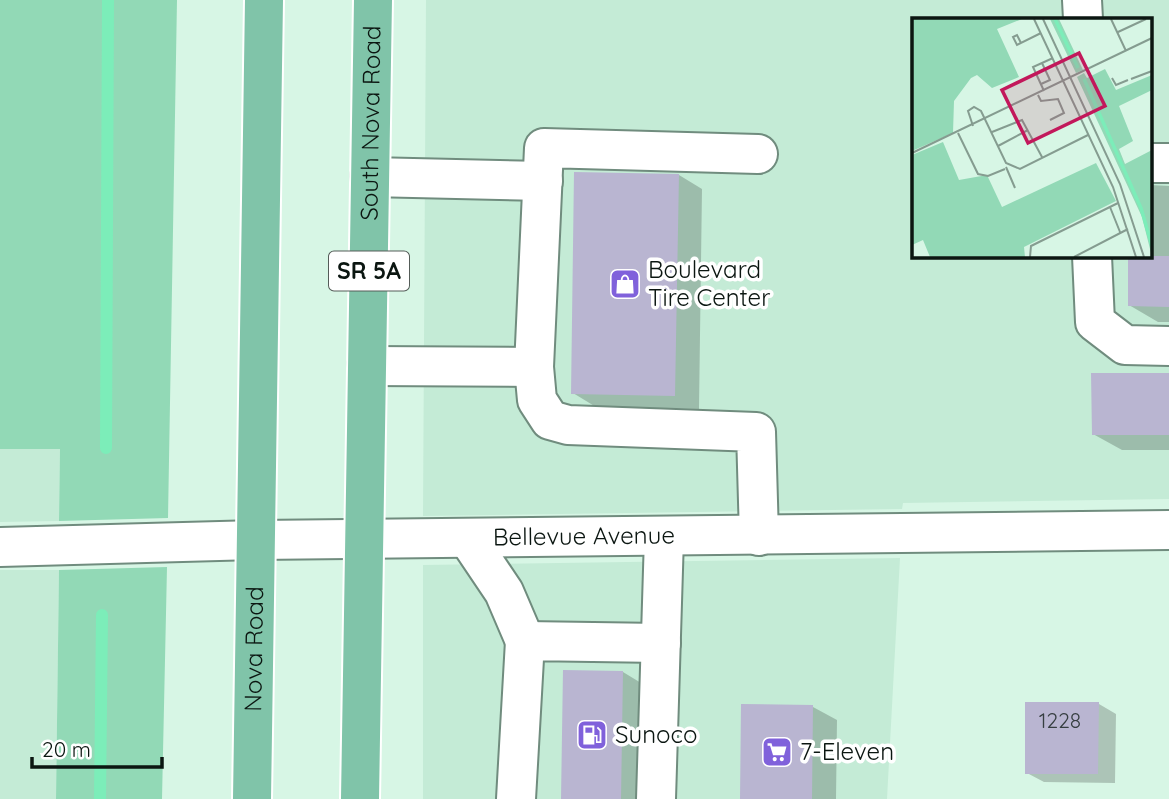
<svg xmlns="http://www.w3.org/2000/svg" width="1169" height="799" viewBox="0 0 1169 799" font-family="Quicksand,sans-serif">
	<rect width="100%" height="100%" fill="#d7f6e5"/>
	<path fill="#c4ebd6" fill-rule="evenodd" d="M 426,0 L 1169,0 L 1169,499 L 903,503 L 902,509 L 423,516 ZM 914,19 L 1150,19 L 1150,256 L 914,256 Z
		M 0,449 L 60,449 L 59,521 L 0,522 Z
		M 900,558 L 887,799 L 423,799 L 423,565 Z
		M 0,570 L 59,570 L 56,799 L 0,799 Z"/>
	<path fill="#92d9b6" d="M 0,0 L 177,0 L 168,518 L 59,521 L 60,449 L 0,449 Z
		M 167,567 L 162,799 L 56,799 L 59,570 Z"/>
	<path fill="#0003" d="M 679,175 L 702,189 L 699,409 L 596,407 L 573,393 Z
		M 1150,185 L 1169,186 L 1169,322 L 1158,322 L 1129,305 L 1129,256 L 1150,256 Z
		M 1169,375 L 1169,450 L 1122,450 L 1093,434 Z
		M 623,672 L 646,686 L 644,799 L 562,799 Z
		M 1099,704 L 1116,714 L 1115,783 L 1044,782 L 1027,773 Z
		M 813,707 L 837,720 L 836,799 L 742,799 Z"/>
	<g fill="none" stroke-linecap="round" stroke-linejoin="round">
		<path stroke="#7cedb9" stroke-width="12" d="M 106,448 L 108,0
			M 100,799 L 102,615"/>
	</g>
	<path fill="#b9b5d1" d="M 574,172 L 679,174 L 675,396 L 571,394 Z
		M 1128,256 L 1169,256 L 1169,307 L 1128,306 Z
		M 1091,373 L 1169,373 L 1169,435 L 1092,435 Z
		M 563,670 L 623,671 L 621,799 L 561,799 Z
		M 1025,702 L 1099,702 L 1098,774 L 1025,774 Z
		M 741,704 L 813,705 L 812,799 L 740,799 Z"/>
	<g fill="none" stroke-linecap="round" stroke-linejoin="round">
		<g stroke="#708c7e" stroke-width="42">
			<g id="minor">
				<path d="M 1082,0 L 1083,19"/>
				<path d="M 758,154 L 544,148 L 534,367 L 537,400 L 550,420 L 568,425 L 756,432 L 759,536"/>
				<path d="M 1150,163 L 1169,163"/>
				<path d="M 370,177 L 543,181"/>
				<path d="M 1092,256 L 1095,322 L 1125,345 L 1169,346"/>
				<path d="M 367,366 L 534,367"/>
				<path d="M 469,540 L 504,592 L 525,641"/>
				<path id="s1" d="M 0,547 L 257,540 L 1169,530"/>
				<path d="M 516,799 L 525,641 L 661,643"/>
				<path d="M 656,799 L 664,537"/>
			</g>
		</g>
		<g stroke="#fff" stroke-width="42">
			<g id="major">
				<path id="s2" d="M 252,799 L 264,0"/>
				<path id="s3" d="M 360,799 L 373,0"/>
			</g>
		</g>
		<use href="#minor" stroke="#fff" stroke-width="38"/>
		<use href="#major" stroke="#80c4a9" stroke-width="38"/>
	</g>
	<defs>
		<g id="shop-square" transform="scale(1.575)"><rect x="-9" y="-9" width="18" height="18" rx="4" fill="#8061db" stroke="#fff"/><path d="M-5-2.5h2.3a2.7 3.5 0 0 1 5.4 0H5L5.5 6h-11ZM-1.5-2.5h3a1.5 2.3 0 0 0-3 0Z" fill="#fff"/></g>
		<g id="fuel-square" transform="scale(1.575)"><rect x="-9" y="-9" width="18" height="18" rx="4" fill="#8061db" stroke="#fff"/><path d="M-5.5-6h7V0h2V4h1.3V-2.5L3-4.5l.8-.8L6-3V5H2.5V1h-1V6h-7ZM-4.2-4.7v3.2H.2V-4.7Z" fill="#fff"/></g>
		<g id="supermarket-square" transform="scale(1.575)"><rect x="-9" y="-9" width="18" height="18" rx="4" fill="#8061db" stroke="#fff"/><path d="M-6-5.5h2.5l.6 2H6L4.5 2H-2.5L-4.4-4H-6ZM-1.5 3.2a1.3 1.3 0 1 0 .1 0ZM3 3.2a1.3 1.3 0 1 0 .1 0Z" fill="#fff"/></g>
	</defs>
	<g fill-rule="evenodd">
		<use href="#shop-square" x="625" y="284"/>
		<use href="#fuel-square" x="592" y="735"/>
		<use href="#supermarket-square" x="777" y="752"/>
	</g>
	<g text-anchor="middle" stroke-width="7" stroke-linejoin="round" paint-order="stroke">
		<g font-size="21" fill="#363e41">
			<text x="1060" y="728">1228</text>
		</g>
		<rect fill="#fff" stroke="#545c58" stroke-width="2" x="329" y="251.5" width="80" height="39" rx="5"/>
		<g font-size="23" font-weight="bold" fill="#0b1611">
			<text x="369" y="279">SR 5A</text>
		</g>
		<g font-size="24" fill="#0b1611" stroke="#fff">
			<text dy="8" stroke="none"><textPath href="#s3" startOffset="676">South Nova Road</textPath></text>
			<text dy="8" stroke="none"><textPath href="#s1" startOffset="584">Bellevue Avenue</textPath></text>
			<text dy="8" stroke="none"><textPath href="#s2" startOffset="150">Nova Road</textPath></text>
		</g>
		<g font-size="24" fill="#0b1611" stroke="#fff" text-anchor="start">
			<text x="648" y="278">Boulevard<tspan x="648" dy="28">Tire Center</tspan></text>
			<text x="615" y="743">Sunoco</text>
			<text x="800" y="760">7-Eleven</text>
		</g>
	</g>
	<g transform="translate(912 18)">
		<rect width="240" height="240" fill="#d7f6e5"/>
		<path d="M 0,1 L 110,1 L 85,11 L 107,59 L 80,70 L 65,57 L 59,60 L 42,83 L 41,115 L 0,133 ZM 138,1 L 147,1 L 171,52 L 164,55 ZM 193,51 L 204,72 L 240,57 L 240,72 L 207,88 L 221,123 L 207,131 L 213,146 L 240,132 L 240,239 L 230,199 L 165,59 L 172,55 L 175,60 ZM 31,124 L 47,162 L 75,157 L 90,189 L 184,145 L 204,183 L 112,229 L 113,239 L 18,239 L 11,222 L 0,227 L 0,137 Z" fill="#92d9b6"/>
		<path fill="none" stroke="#7cedb9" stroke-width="3.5" d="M 143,1 L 166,50M 172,61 L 229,190 L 240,228"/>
		<path fill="none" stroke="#859c90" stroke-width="2" d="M 122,1 L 201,169 L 224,239M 131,1 L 208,166 L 232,239M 199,1 L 214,33M 206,14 L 234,1M 109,25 L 105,17 L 101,19 L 105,27 L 129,15M 200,60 L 204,67 L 216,62M 219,61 L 240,53M 129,66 L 138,62 L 130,45M 132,73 L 121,49 L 141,40M 126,77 L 129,83 L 146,81 L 152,95 L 138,102M 61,108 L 56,93 L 62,89 L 69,93 L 94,145 L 108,151 L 176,117M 80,114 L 110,102 L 130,139M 46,115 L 66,156 L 76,158 L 93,151M 86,128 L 116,112M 0,135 L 240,20M 94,149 L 103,170M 198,189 L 208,214M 118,239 L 119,228 L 206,185M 162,239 L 216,211"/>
		<path fill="#c2185b" fill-opacity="0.15" stroke="#c2185b" stroke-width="3.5" d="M 167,35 L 193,88 L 116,125 L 90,72 Z"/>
		<rect width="240" height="240" fill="none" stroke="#0b1611" stroke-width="3.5"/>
	</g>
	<path d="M32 757v10h130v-10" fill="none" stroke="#0b1611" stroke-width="3.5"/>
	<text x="42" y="757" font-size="21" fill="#0b1611" stroke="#ffffff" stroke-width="5" paint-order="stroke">20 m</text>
</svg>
